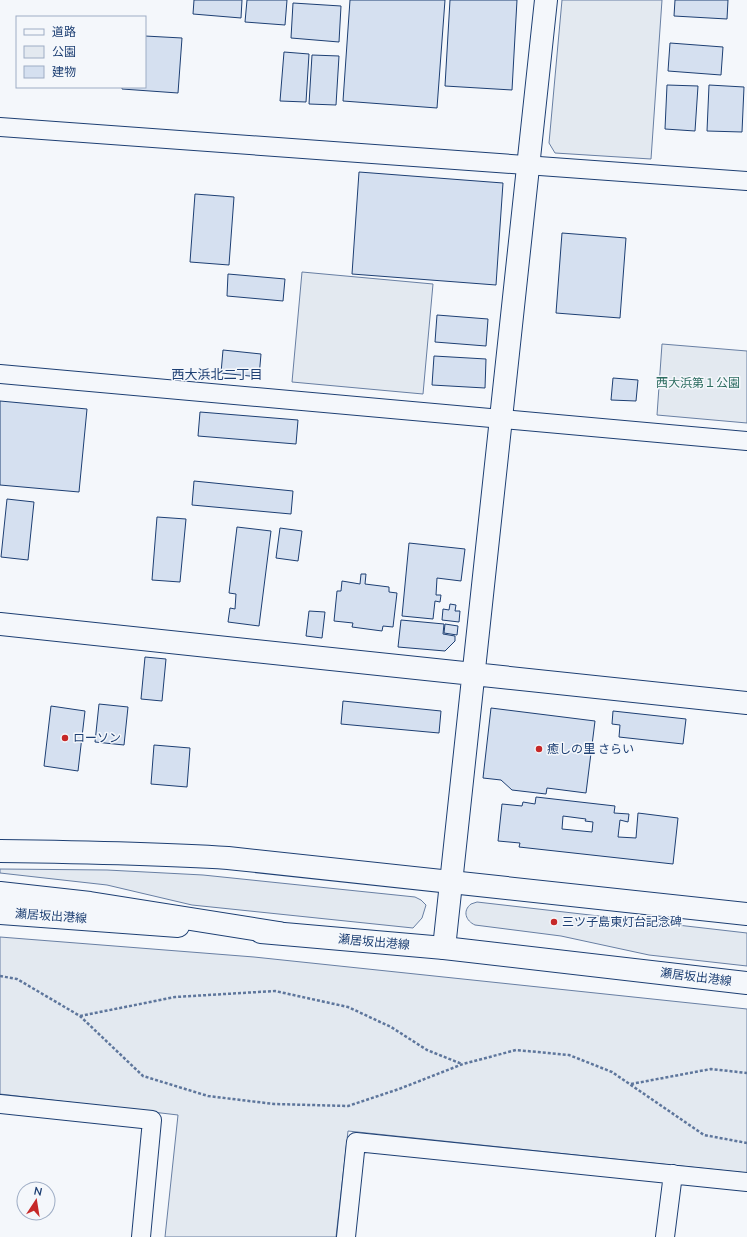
<svg xmlns="http://www.w3.org/2000/svg" width="747" height="1237" viewBox="0 0 747 1237" font-family="'Nunito Sans','Noto Sans JP',sans-serif">
	<rect width="100%" height="100%" fill="#f4f7fb"/>
	<path fill="#e3e9f0" stroke="#687fa3" d="M 562,0 L 662,0 L 651,159 L 555,153 L 549,143 Z
		M 302,272 L 433,284 L 423,394 L 292,382 Z
		M 662,344 L 747,351 L 747,423 L 657,415 Z
		M 0,869 L 107,870 L 203,875 L 415,897 L 421,900 L 426,905 L 422,918 L 413,928 L 192,905 L 107,885 L 0,873 Z
		M 477,902 L 747,933 L 747,966 L 649,955 L 561,936 L 475,925 C 466,921 462,911 471,904 C 473,903 475,903 477,902 Z
		M 0,937 L 254,957 L 747,1009 L 747,1173 L 348,1131 L 336,1237 L 165,1237 L 178,1115 L 0,1094 Z"/>
	<path fill="#d5e0f0" stroke="#1d3f73" fill-rule="evenodd" d="M 194,0 L 242,0 L 241,18 L 193,14 Z
		M 247,0 L 287,0 L 285,25 L 245,22 Z
		M 350,0 L 445,0 L 437,108 L 343,101 Z
		M 450,0 L 517,0 L 512,90 L 445,86 Z
		M 675,0 L 728,0 L 727,19 L 674,16 Z
		M 293,3 L 341,6 L 339,42 L 291,38 Z
		M 145,36 L 182,38 L 178,93 L 122,89 L 122,87 L 145,87 Z
		M 670,43 L 723,47 L 721,75 L 668,71 Z
		M 284,52 L 309,54 L 306,102 L 280,101 Z
		M 312,55 L 339,56 L 336,105 L 309,104 Z
		M 667,85 L 698,86 L 695,131 L 665,129 Z
		M 709,85 L 744,87 L 742,132 L 707,131 Z
		M 359,172 L 503,183 L 496,285 L 352,274 Z
		M 195,194 L 234,197 L 229,265 L 190,262 Z
		M 562,233 L 626,238 L 620,318 L 556,313 Z
		M 228,274 L 285,279 L 283,301 L 227,296 Z
		M 437,315 L 488,319 L 486,346 L 435,342 Z
		M 223,350 L 261,354 L 259,377 L 221,373 Z
		M 434,356 L 486,359 L 485,388 L 432,385 Z
		M 613,378 L 638,380 L 636,401 L 611,400 Z
		M 0,401 L 87,409 L 79,492 L 0,485 Z
		M 200,412 L 298,420 L 296,444 L 198,436 Z
		M 194,481 L 293,491 L 291,514 L 192,505 Z
		M 7,499 L 34,502 L 28,560 L 1,557 Z
		M 157,517 L 186,519 L 180,582 L 152,580 Z
		M 237,527 L 271,531 L 259,626 L 228,622 L 230,608 L 235,609 L 236,594 L 229,593 Z
		M 280,528 L 302,531 L 298,561 L 276,558 Z
		M 409,543 L 465,549 L 461,581 L 437,578 L 436,595 L 441,595 L 440,602 L 435,601 L 433,619 L 402,616 Z
		M 361,574 L 366,574 L 365,584 L 389,587 L 389,592 L 397,593 L 393,627 L 383,626 L 382,631 L 352,627 L 353,623 L 334,621 L 337,591 L 341,591 L 342,581 L 360,584 Z
		M 450,604 L 456,605 L 455,611 L 460,611 L 459,622 L 442,620 L 443,609 L 449,610 Z
		M 309,611 L 325,612 L 322,638 L 306,636 Z
		M 401,620 L 444,624 L 443,634 L 455,636 L 455,641 L 445,651 L 398,647 Z
		M 445,624 L 458,626 L 457,635 L 444,633 Z
		M 145,657 L 166,659 L 162,701 L 141,699 Z
		M 343,701 L 441,711 L 439,733 L 341,724 Z
		M 99,704 L 128,707 L 124,745 L 95,742 Z
		M 51,706 L 85,711 L 78,771 L 44,766 Z
		M 491,708 L 595,721 L 586,793 L 547,788 L 546,794 L 512,790 L 501,780 L 483,778 Z
		M 613,711 L 686,719 L 683,744 L 619,737 L 620,725 L 612,724 Z
		M 154,745 L 190,748 L 187,787 L 151,784 Z
		M 536,797 L 615,806 L 614,813 L 629,814 L 628,822 L 620,820 L 618,837 L 636,838 L 638,813 L 678,818 L 673,864 L 519,847 L 520,843 L 498,841 L 502,804 L 522,806 L 523,802 L 535,804 ZM 563,816 L 586,819 L 585,821 L 593,822 L 592,832 L 562,829 Z"/>
	<g fill="none" stroke-linecap="round" stroke-linejoin="round">
		<g stroke="#1d3f73" stroke-width="20">
			<path id="minor" d="M 0,127 L 747,181
				M 0,374 L 747,441
				M 0,1104 L 152,1120 L 141,1237
				M 346,1237 L 356,1142 L 747,1182
				M 665,1237 L 673,1174"/>
		</g>
		<g stroke="#1d3f73" stroke-width="24">
			<path id="tertiary" d="M 0,624 L 747,703
				M 444,948 L 546,0"/>
		</g>
		<g stroke="#1d3f73" stroke-width="24">
			<path id="secondary" d="M 0,851 C 76,852 152,853 228,858 L 747,914
				M 0,913 L 178,926
				M 261,932 L 444,948 L 747,983"/>
		</g>
		<g stroke="#1d3f73" stroke-width="24">
			<path id="motorway" d="M 0,893 L 90,903 L 279,933"/>
		</g>
		<path stroke="#5e769c" stroke-width="2.5" stroke-dasharray="3 2" stroke-linecap="butt" d="M 0,976 L 17,979 L 80,1016 L 143,1076 L 208,1096 L 274,1104 L 348,1106 L 399,1089 L 463,1064 L 516,1050 L 569,1055 L 612,1072 L 704,1135 L 747,1143
			M 80,1016 L 175,997 L 275,991 L 348,1007 L 391,1027 L 427,1050 L 462,1064
			M 631,1084 L 711,1069 L 747,1073"/>
		<use href="#minor" stroke="#f4f7fb" stroke-width="18"/>
		<use href="#tertiary" stroke="#f4f7fb" stroke-width="22"/>
		<use href="#secondary" stroke="#f4f7fb" stroke-width="22"/>
		<use href="#motorway" stroke="#f4f7fb" stroke-width="22"/>
	</g>
	<g fill="#c62828" stroke="#f4f7fb" stroke-width="1.5">
		<circle cx="65" cy="738" r="4"/>
		<circle cx="539" cy="749" r="4"/>
		<circle cx="554" cy="922" r="4"/>
	</g>
	<g text-anchor="middle" stroke-width="3" stroke-linejoin="round" paint-order="stroke">
		<g font-size="12" fill="#2c6c60" stroke="#f4f7fb">
			<text x="698" y="387">西大浜第１公園</text>
		</g>
		<g font-size="12" fill="#1d3f73" stroke="#f4f7fb" text-anchor="start">
			<text x="73" y="742">ローソン</text>
			<text x="547" y="753">癒しの里 さらい</text>
			<text x="562" y="926">三ツ子島東灯台記念碑</text>
		</g>
		<g font-size="12" fill="#1d3f73" stroke="#f4f7fb">
			<text transform="translate(51 916) rotate(4)" y="4">瀬居坂出港線</text>
			<text transform="translate(374 942) rotate(5)" y="4">瀬居坂出港線</text>
			<text transform="translate(696 977) rotate(7)" y="4">瀬居坂出港線</text>
		</g>
		<g font-size="13" fill="#1d3f73" stroke="#f4f7fb">
			<text x="217" y="379">西大浜北二丁目</text>
		</g>
	</g>
	<rect x="16" y="16" width="130" height="72" fill="#f4f7fb" stroke="#9eadc5"/>
	<rect x="24" y="29" width="20" height="6" fill="#f4f7fb" stroke="#9eadc5"/>
	<text x="52" y="36" font-size="12" fill="#1d3f73">道路</text>
	<rect x="24" y="46" width="20" height="12" fill="#e3e9f0" stroke="#9eadc5"/>
	<text x="52" y="56" font-size="12" fill="#1d3f73">公園</text>
	<rect x="24" y="66" width="20" height="12" fill="#d5e0f0" stroke="#9eadc5"/>
	<text x="52" y="76" font-size="12" fill="#1d3f73">建物</text>
	<g transform="translate(36 1201) rotate(12)"><circle r="19" fill="#f4f7fb" stroke="#9eadc5"/>
	<path d="M0-3L7 15L0 10L-7 15Z" fill="#c62828"/>
	<text y="-6" font-size="11" font-weight="bold" text-anchor="middle" fill="#1d3f73">N</text>
	</g>
</svg>
